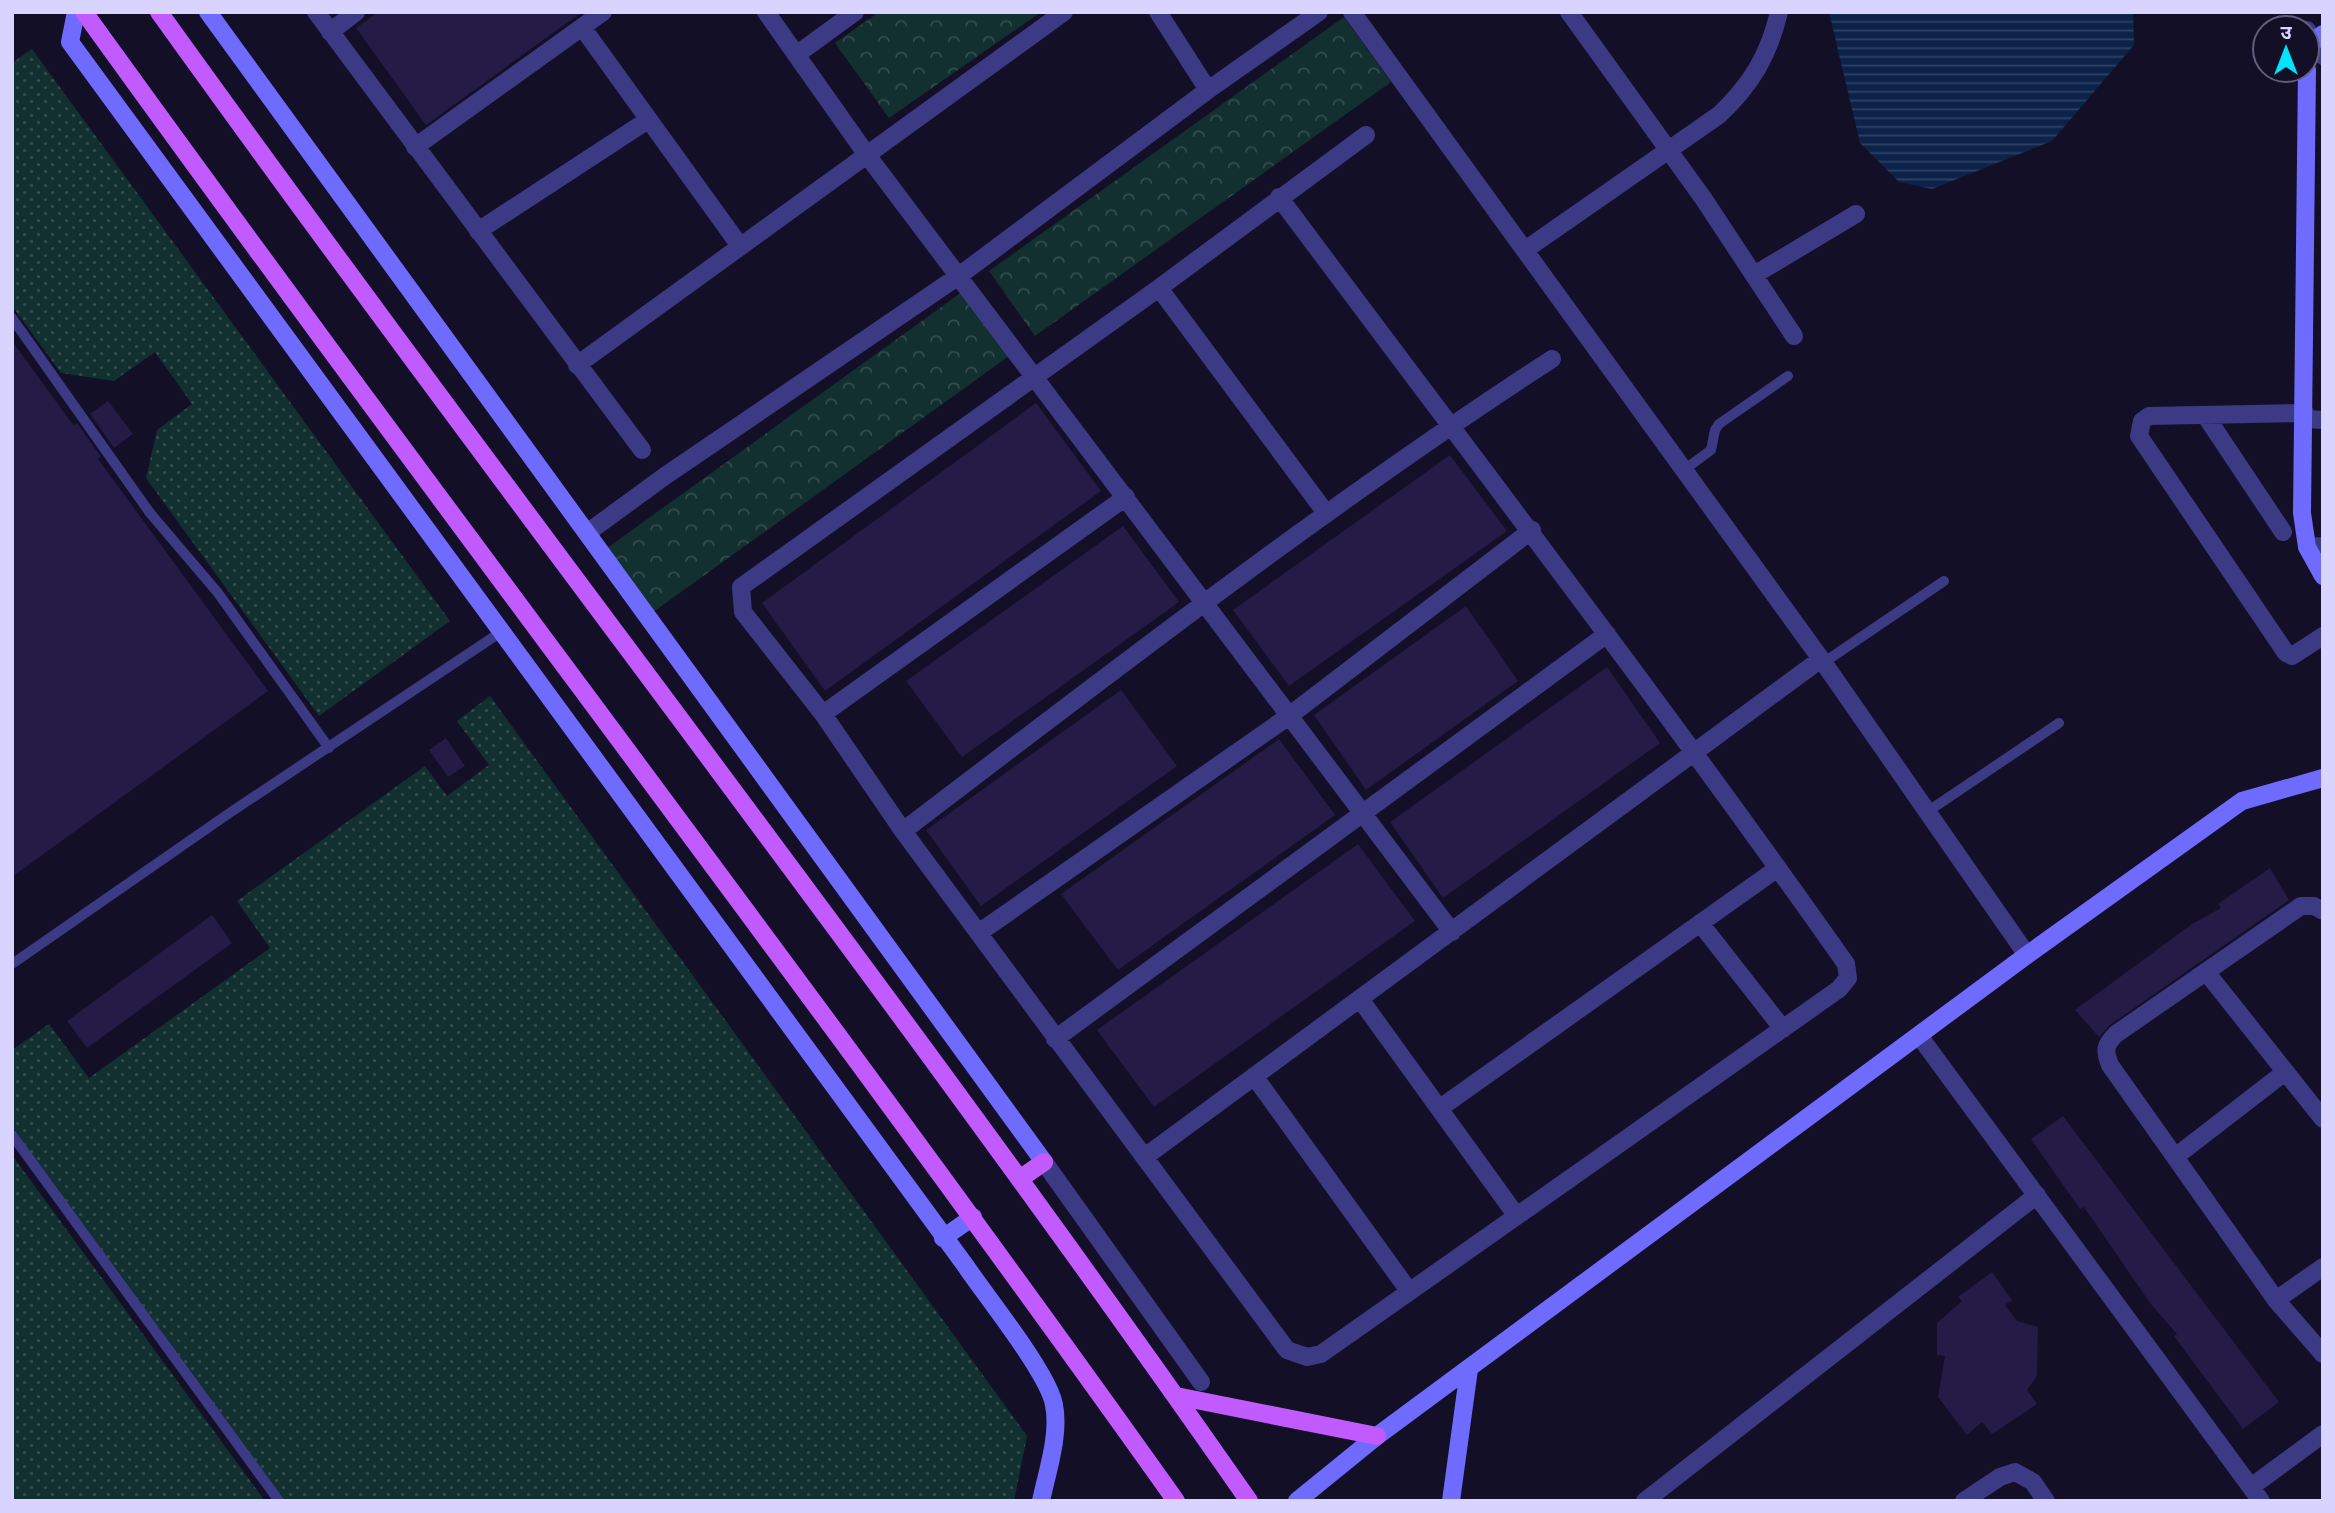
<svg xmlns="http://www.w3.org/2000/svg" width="2335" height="1513" viewBox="0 0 2335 1513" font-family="Signika,'Noto Sans Devanagari',sans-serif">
	<defs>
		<pattern id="grass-dots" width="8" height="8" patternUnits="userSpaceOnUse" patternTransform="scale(1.75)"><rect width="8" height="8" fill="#12302f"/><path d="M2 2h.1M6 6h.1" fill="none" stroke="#344d4e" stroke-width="1.8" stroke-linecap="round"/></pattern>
		<pattern id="park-crowns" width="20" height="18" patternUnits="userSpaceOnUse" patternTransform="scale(1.75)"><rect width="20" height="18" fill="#12302f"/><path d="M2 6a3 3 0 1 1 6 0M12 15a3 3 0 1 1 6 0" fill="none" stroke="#344d4e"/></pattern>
		<pattern id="water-rules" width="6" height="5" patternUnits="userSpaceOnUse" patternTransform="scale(1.75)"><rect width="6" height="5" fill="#0c2248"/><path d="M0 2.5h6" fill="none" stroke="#2f4163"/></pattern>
	</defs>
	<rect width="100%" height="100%" fill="#130f26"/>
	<path fill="url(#grass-dots)" d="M 32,49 L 450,621 L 319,716 L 146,478 L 157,430 L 192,404 L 155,352 L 114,381 L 61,373 L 12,306 L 12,63 Z
		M 490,696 L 1027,1436 L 1014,1501 L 276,1501 L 12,1135 L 12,1050 L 49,1024 L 89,1078 L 270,948 L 237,901 L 425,766 L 447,796 L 489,765 L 457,721 Z
		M 12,1155 L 265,1501 L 12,1501 Z"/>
	<path fill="url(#park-crowns)" d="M 879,12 L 1041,12 L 889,118 L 835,43 Z
		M 1344,17 L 1391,82 L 1035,336 L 989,271 Z
		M 962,292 L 1009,356 L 645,618 L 599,554 Z"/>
	<path fill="url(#water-rules)" d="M 1829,12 L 2133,12 L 2134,45 L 2052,141 L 1932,189 L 1899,182 L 1860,143 Z"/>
	<path fill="#241b47" d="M 378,12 L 582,12 L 426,125 L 356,28 Z
		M 12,341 L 74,426 L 77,423 L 101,457 L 98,459 L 268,691 L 12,877 Z
		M 108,401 L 133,434 L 114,448 L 90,414 Z
		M 1036,403 L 1101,491 L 825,691 L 762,603 Z
		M 1450,455 L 1507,531 L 1289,686 L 1233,610 Z
		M 1123,526 L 1179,602 L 962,757 L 906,681 Z
		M 1466,606 L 1518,681 L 1366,790 L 1314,715 Z
		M 1607,667 L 1660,743 L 1443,898 L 1390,822 Z
		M 1121,690 L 1177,766 L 981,906 L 926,830 Z
		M 446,738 L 465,766 L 448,777 L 429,750 Z
		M 1279,739 L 1335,815 L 1118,970 L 1061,894 Z
		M 1358,844 L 1415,921 L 1154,1107 L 1097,1030 Z
		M 2270,868 L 2289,900 L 2110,1025 L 2099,1037 L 2075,1010 L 2192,924 L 2221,908 L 2218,904 Z
		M 212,915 L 232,943 L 87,1048 L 67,1021 Z
		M 2063,1116 L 2279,1402 L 2243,1429 L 2174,1336 L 2177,1334 L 2150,1303 L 2084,1207 L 2080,1209 L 2031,1139 Z
		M 1992,1272 L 2012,1300 L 2005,1305 L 2017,1321 L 2038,1327 L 2037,1376 L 2027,1390 L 2037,1404 L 1992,1434 L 1982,1422 L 1967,1435 L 1938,1397 L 1945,1356 L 1937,1355 L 1937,1323 L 1962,1301 L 1958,1297 Z"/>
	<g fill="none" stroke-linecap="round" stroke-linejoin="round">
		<path stroke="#3d3a85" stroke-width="10" d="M 12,318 L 150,513 L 218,593 L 329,748
			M 1684,470 L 1711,450 L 1715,430 L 1719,424 L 1788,376
			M 1823,663 L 1944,581
			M 1927,812 L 2059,723
			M 12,964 L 228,814 L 501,632
			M 12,1135 L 279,1501"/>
		<path stroke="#3d3a85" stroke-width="18" d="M 316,12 L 642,450
			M 766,12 L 867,155 L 1452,932
			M 1158,12 L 1208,90
			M 1352,12 L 1821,659 L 2027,955
			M 1569,12 L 1703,198 L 1794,336
			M 582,27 L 740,246
			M 2307,30 L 2323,56
			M 330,32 L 356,12
			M 796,55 L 855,12
			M 415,147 L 603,12
			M 1279,197 C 1469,452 1663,704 1846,964 L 1848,978 L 1839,989 L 1321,1354 L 1307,1357 L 1287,1350 L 903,831 L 823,714 L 743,612 L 741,587 L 1159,288 L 1366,135
			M 478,231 L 648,120
			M 1525,250 L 1719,115 C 1751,85 1769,55 1779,12
			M 1754,275 L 1856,214
			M 1159,288 L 1326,513
			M 577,365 L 1064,12
			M 2305,413 L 2149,416 L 2142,421 L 2139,436 L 2286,653 L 2292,656 L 2323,636
			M 2205,415 L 2283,532
			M 2305,419 L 2323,420
			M 587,533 L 665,476 L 960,275 L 1208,90 L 1319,12
			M 2307,547 L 2323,546
			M 823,714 L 1126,497
			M 903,831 C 1116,669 1327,505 1552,359
			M 2323,911 L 2314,906 L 2301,906 L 2116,1034 C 2105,1045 2104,1050 2110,1065 L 2276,1300 L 2323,1354
			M 1700,923 L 1783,1029
			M 980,932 L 1289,716 L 1532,530
			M 2207,973 L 2323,1119
			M 1360,999 L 1516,1215
			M 1920,1037 L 2261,1501
			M 1055,1039 L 1607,634
			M 1254,1076 L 1409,1291
			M 1440,1108 L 1778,868
			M 1146,1156 L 1821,659
			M 2175,1157 L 2285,1072
			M 1044,1162 L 1201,1382
			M 2276,1300 L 2323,1267
			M 2251,1487 L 2323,1434
			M 1645,1501 L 2037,1195
			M 1964,1501 L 2000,1477 L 2015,1472 L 2033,1482 L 2046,1501"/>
		<path stroke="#6f6bff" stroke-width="18" d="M 76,12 L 70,42 L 965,1265 C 985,1295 1049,1374 1054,1405 C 1060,1435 1047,1472 1041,1501
			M 208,12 L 1044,1162
			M 2307,56 L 2312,43 L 2323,34
			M 2307,70 L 2302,513 L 2307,547 L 2323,576
			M 943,1238 L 973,1217
			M 1297,1501 L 1377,1436 L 2027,955 L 2242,801 L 2323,778
			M 1451,1501 L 1469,1369"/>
		<path stroke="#c25bff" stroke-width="18" d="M 84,12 C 444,512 819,999 1176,1501
			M 159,12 C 518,512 897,996 1249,1501
			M 1021,1178 L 1044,1162
			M 1176,1396 L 1377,1436"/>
	</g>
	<rect width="2335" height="1513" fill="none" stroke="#d9d4ff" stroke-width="28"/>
	<g transform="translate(2286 49)"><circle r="33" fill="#130f26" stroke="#625e7d" stroke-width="2"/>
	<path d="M0-5L12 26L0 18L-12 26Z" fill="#00e5ff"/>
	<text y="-10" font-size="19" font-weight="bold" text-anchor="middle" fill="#d9d4ff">उ</text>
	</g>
</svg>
